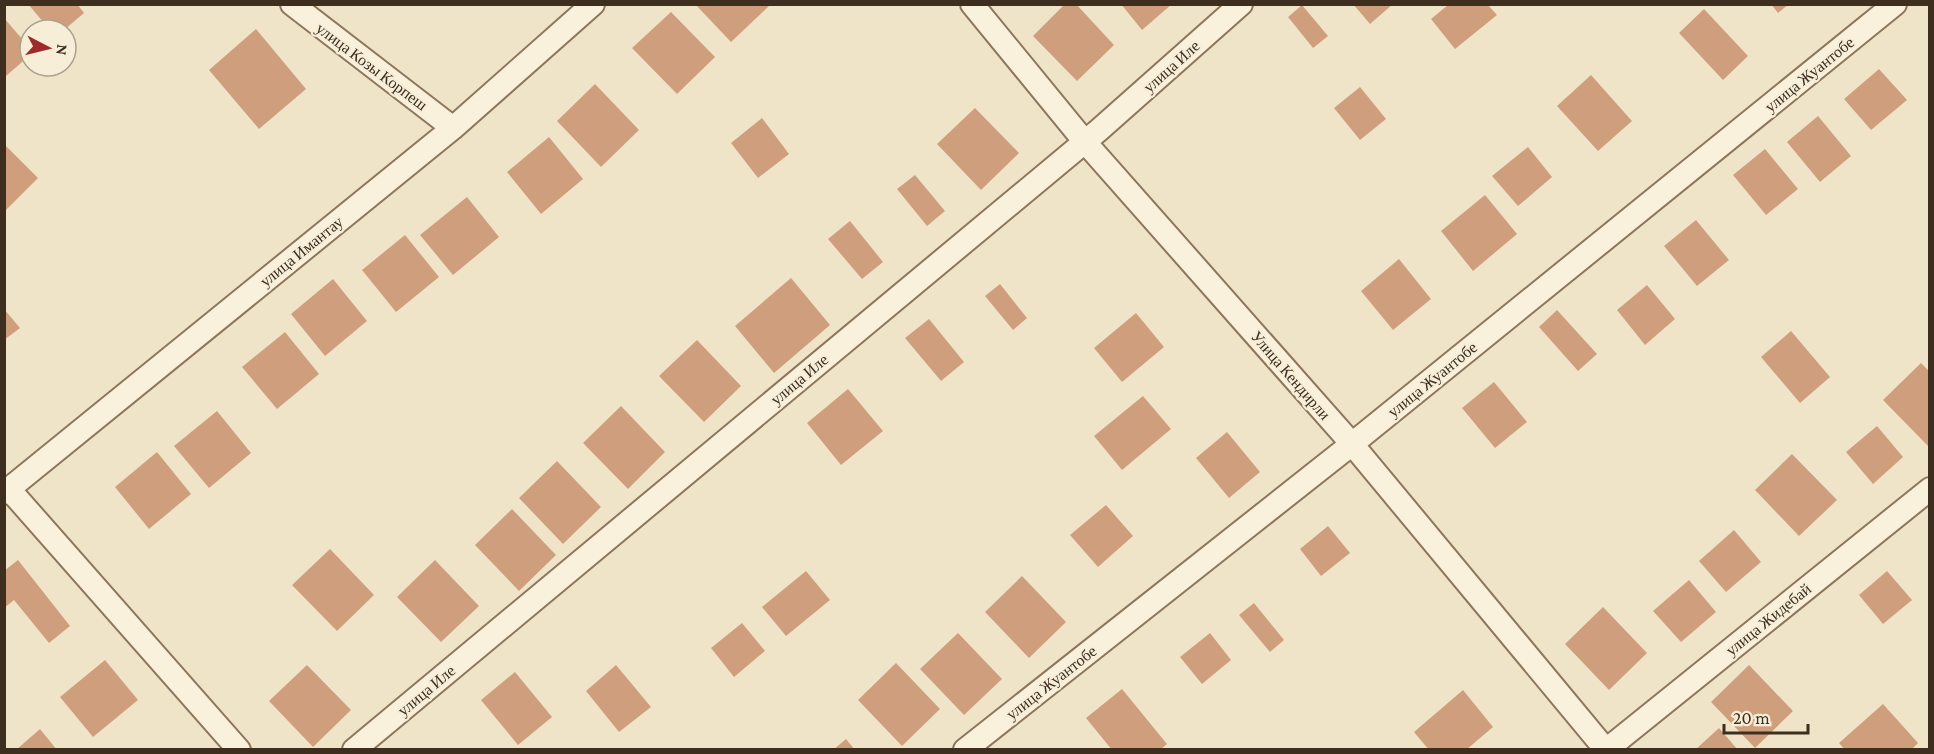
<svg xmlns="http://www.w3.org/2000/svg" width="1934" height="754" viewBox="0 0 1934 754" font-family="'Crimson Pro',serif">
	<rect width="100%" height="100%" fill="#f0e4c8"/>
	<path fill="#cf9f7d" d="M 28,4 L 77,4 L 84,13 L 64,30 L 50,30 Z
		M 695,4 L 768,4 L 769,6 L 731,42 Z
		M 1065,4 L 1076,4 L 1114,45 L 1077,81 L 1033,36 Z
		M 1121,4 L 1172,4 L 1142,30 Z
		M 1353,4 L 1393,4 L 1370,24 Z
		M 1771,4 L 1789,4 L 1778,13 Z
		M 1302,5 L 1328,36 L 1313,48 L 1288,17 Z
		M 1448,5 L 1488,5 L 1497,15 L 1455,49 L 1431,19 Z
		M 1704,9 L 1748,56 L 1723,80 L 1679,33 Z
		M 671,12 L 715,57 L 677,94 L 632,48 Z
		M 4,18 L 30,48 L 30,55 L 6,76 Z
		M 256,29 L 306,89 L 259,129 L 209,70 Z
		M 1879,69 L 1907,100 L 1871,130 L 1844,99 Z
		M 1591,75 L 1632,121 L 1598,151 L 1557,106 Z
		M 595,84 L 639,130 L 601,167 L 557,121 Z
		M 1360,87 L 1386,119 L 1360,140 L 1334,108 Z
		M 975,108 L 1019,153 L 981,190 L 937,144 Z
		M 1818,116 L 1851,156 L 1820,182 L 1787,142 Z
		M 762,118 L 789,154 L 758,178 L 731,143 Z
		M 549,137 L 583,179 L 541,214 L 507,172 Z
		M 4,144 L 38,178 L 4,212 Z
		M 1528,147 L 1552,177 L 1518,206 L 1492,176 Z
		M 1765,149 L 1798,189 L 1766,215 L 1733,175 Z
		M 915,175 L 945,211 L 927,226 L 897,189 Z
		M 1485,195 L 1517,234 L 1473,271 L 1441,231 Z
		M 467,197 L 499,237 L 453,275 L 420,235 Z
		M 1696,220 L 1729,260 L 1697,286 L 1664,246 Z
		M 850,221 L 883,262 L 862,279 L 828,239 Z
		M 405,235 L 439,277 L 396,312 L 362,270 Z
		M 1399,259 L 1431,299 L 1393,330 L 1361,291 Z
		M 791,278 L 830,325 L 774,373 L 735,326 Z
		M 333,279 L 367,321 L 325,356 L 291,314 Z
		M 1000,284 L 1027,318 L 1013,330 L 985,296 Z
		M 1647,285 L 1675,319 L 1645,345 L 1617,310 Z
		M 4,309 L 20,328 L 4,340 Z
		M 1557,310 L 1597,354 L 1578,371 L 1539,327 Z
		M 1136,313 L 1164,347 L 1122,382 L 1094,348 Z
		M 929,319 L 964,362 L 941,381 L 905,338 Z
		M 1791,331 L 1830,377 L 1800,403 L 1761,357 Z
		M 285,332 L 319,374 L 277,409 L 242,367 Z
		M 697,340 L 741,386 L 704,422 L 659,376 Z
		M 1921,363 L 1930,372 L 1930,444 L 1928,446 L 1883,400 Z
		M 1494,382 L 1527,422 L 1495,448 L 1462,408 Z
		M 848,389 L 883,431 L 841,465 L 807,423 Z
		M 1143,396 L 1171,429 L 1122,470 L 1094,436 Z
		M 621,406 L 665,452 L 628,489 L 583,443 Z
		M 217,411 L 251,453 L 209,488 L 174,446 Z
		M 1877,426 L 1903,457 L 1873,484 L 1846,452 Z
		M 1227,432 L 1260,472 L 1229,498 L 1196,458 Z
		M 157,452 L 191,494 L 149,529 L 115,487 Z
		M 1792,454 L 1837,500 L 1799,536 L 1755,490 Z
		M 557,461 L 601,507 L 563,544 L 519,498 Z
		M 1106,505 L 1133,536 L 1098,567 L 1070,535 Z
		M 512,509 L 556,555 L 519,591 L 475,545 Z
		M 1328,526 L 1350,553 L 1321,576 L 1300,549 Z
		M 1734,530 L 1761,562 L 1726,592 L 1699,561 Z
		M 330,549 L 374,595 L 337,631 L 292,585 Z
		M 18,560 L 70,626 L 49,643 L 14,600 L 4,608 L 4,571 Z
		M 435,560 L 479,606 L 441,642 L 397,597 Z
		M 806,571 L 830,600 L 786,636 L 762,607 Z
		M 1887,571 L 1912,600 L 1883,624 L 1859,595 Z
		M 1022,576 L 1066,622 L 1029,658 L 985,612 Z
		M 1689,580 L 1716,612 L 1681,642 L 1653,611 Z
		M 1254,603 L 1284,640 L 1270,652 L 1239,615 Z
		M 1603,607 L 1647,653 L 1609,690 L 1565,644 Z
		M 742,623 L 765,651 L 734,677 L 711,648 Z
		M 958,633 L 1002,679 L 964,715 L 920,669 Z
		M 1210,633 L 1231,660 L 1202,684 L 1180,657 Z
		M 105,660 L 138,700 L 93,737 L 60,697 Z
		M 896,663 L 940,709 L 902,746 L 858,700 Z
		M 307,665 L 351,710 L 313,747 L 269,701 Z
		M 616,665 L 651,707 L 619,732 L 586,691 Z
		M 1749,665 L 1793,711 L 1755,748 L 1711,702 Z
		M 515,672 L 552,717 L 518,745 L 481,700 Z
		M 1122,689 L 1167,744 L 1160,750 L 1112,750 L 1086,718 Z
		M 1463,690 L 1493,727 L 1466,750 L 1429,750 L 1414,732 Z
		M 1883,704 L 1918,743 L 1911,750 L 1845,750 L 1839,743 Z
		M 1719,728 L 1738,750 L 1695,750 Z
		M 40,729 L 57,750 L 16,750 Z
		M 846,739 L 855,750 L 833,750 Z"/>
	<g fill="none" stroke-linecap="round" stroke-linejoin="round">
		<g stroke="#8d765c" stroke-width="26">
			<path id="minor" d="M 292,4 L 453,128
				M 972,4 L 1085,142 L 1352,444 L 1606,750
				M 9,489 L 239,750
				M 4,493 L 453,128 L 593,4
				M 354,750 L 1099,130 L 1241,4
				M 965,750 L 1352,444 L 1895,4
				M 1606,750 L 1930,489"/>
		</g>
		<use href="#minor" stroke="#faf1dc" stroke-width="22"/>
	</g>
	<g text-anchor="middle" stroke-width="4.5" stroke-linejoin="round" paint-order="stroke">
		<g font-size="16" fill="#3d2e20" stroke="#f7eed8">
			<text transform="translate(372 66) rotate(37)" y="6">улица Козы Корпеш</text>
			<text transform="translate(1171 66) rotate(-42)" y="6">улица Иле</text>
			<text transform="translate(1809 74) rotate(-39)" y="6">улица Жуантобе</text>
			<text transform="translate(301 251) rotate(-39)" y="6">улица Имантау</text>
			<text transform="translate(1291 375) rotate(49)" y="6">Улица Кендирли</text>
			<text transform="translate(799 379) rotate(-40)" y="6">улица Иле</text>
			<text transform="translate(1432 379) rotate(-39)" y="6">улица Жуантобе</text>
			<text transform="translate(1768 619) rotate(-39)" y="6">улица Жидебай</text>
			<text transform="translate(1051 682) rotate(-38)" y="6">улица Жуантобе</text>
			<text transform="translate(426 690) rotate(-40)" y="6">улица Иле</text>
		</g>
	</g>
	<rect width="1934" height="754" fill="none" stroke="#3d2e20" stroke-width="12"/>
	<g transform="translate(48 48) rotate(97)"><circle r="28" fill="#f7eed8" stroke="#ada18e" stroke-width="1.5"/>
	<path d="M0-4.5L10 22L0 15L-10 22Z" fill="#9e2a2b"/>
	<text y="-9" font-size="16" font-weight="bold" text-anchor="middle" fill="#3d2e20">N</text>
	</g>
	<path d="M1724 724v9h84v-9" fill="none" stroke="#3d2e20" stroke-width="3"/>
	<text x="1733" y="724" font-size="18" fill="#3d2e20" stroke="#f7eed8" stroke-width="4.5" paint-order="stroke">20 m</text>
</svg>
